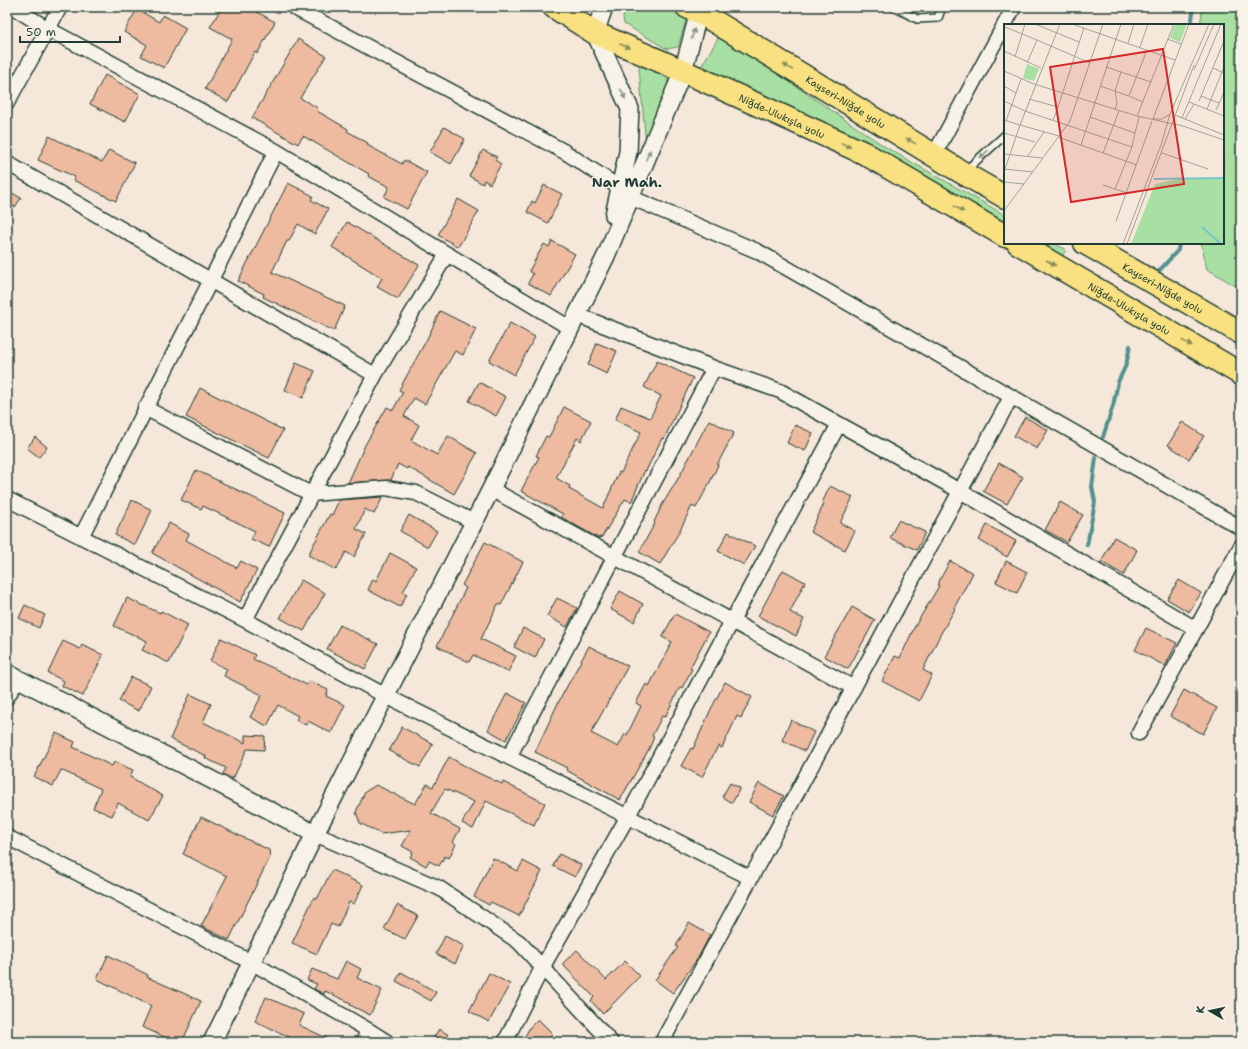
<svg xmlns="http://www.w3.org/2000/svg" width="1248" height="1049" viewBox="0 0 1248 1049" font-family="'Shantell Sans',sans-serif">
	<rect width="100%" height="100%" fill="#f5e8da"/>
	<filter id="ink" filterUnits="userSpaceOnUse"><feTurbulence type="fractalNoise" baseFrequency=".025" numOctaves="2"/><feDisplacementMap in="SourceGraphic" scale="8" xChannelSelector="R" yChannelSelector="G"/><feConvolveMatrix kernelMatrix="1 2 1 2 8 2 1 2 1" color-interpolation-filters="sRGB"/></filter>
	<g filter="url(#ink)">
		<path fill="#a8e0a3" stroke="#648e6c" d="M 626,7 L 671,7 L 679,12 L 686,20 L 678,47 L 667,49 L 624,24 L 623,17 Z
			M 1203,7 L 1241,7 L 1241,289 L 1207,269 L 1201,243 L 1223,243 L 1223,25 L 1200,25 Z
			M 720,35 L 887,148 L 1005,215 L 1005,222 L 884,152 L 758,95 L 702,65 Z
			M 646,65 L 666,74 L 668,83 L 646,145 L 639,68 Z
			M 1040,243 L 1053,243 L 1066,250 L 1062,256 Z"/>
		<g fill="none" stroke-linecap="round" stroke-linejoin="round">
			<path stroke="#539090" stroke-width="4" d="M 1191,25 L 1194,7
				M 1159,271 L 1178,250 L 1179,243
				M 1103,437 L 1113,406 L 1118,382 L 1126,365 L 1130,346
				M 1087,545 L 1095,502 L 1092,487 L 1096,458"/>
		</g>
		<path fill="#eebaa0" stroke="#1f3d34" d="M 222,7 L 248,7 L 275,22 L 257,54 L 255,52 L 228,102 L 205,89 L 232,39 L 210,27 Z
			M 137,9 L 159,22 L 163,15 L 186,28 L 164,68 L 141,56 L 147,45 L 124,32 Z
			M 298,39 L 326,56 L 300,98 L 318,108 L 317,111 L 348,129 L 347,131 L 368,143 L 367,145 L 402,164 L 404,160 L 427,172 L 407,209 L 384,197 L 389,187 L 368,176 L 369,174 L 303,136 L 298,144 L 252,118 Z
			M 105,75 L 140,94 L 125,122 L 90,104 Z
			M 444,127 L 465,139 L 451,164 L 430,152 Z
			M 49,136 L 102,162 L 109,150 L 135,163 L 116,201 L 73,180 L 75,177 L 38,160 Z
			M 483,150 L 497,157 L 495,160 L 501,164 L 490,184 L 484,180 L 483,184 L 469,176 Z
			M 288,183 L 313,196 L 311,200 L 328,209 L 315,234 L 298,224 L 289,241 L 287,241 L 272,272 L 345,306 L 334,331 L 263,297 L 264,294 L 238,281 Z
			M 544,185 L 562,194 L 548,223 L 527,212 L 532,201 L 535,203 Z
			M 7,190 L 21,198 L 15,207 L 7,202 Z
			M 458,199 L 479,211 L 458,247 L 438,235 Z
			M 347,222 L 419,265 L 398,299 L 377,287 L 382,278 L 332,247 Z
			M 552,241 L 575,254 L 551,296 L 528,283 L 533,274 L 529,271 L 544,244 L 549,247 Z
			M 440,311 L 476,329 L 463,355 L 455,351 L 425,404 L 414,398 L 404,416 L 419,425 L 411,440 L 437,455 L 448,436 L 477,453 L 454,494 L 408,467 L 407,469 L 398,464 L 391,480 L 348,483 L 365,445 L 387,407 L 393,410 L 403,392 L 399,390 L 428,337 Z
			M 510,323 L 535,337 L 514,375 L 489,361 Z
			M 597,343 L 617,351 L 607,374 L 588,365 Z
			M 657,361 L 693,378 L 664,439 L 662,438 L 646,471 L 645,470 L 631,502 L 625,499 L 602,537 L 598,538 L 561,517 L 563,514 L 521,491 L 539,457 L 536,456 L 546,436 L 549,437 L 564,407 L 591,421 L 581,441 L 577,438 L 556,478 L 570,486 L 569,489 L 603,508 L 619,472 L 621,473 L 641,432 L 615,420 L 621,406 L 650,418 L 661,396 L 644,387 Z
			M 296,363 L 315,371 L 303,398 L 285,390 Z
			M 479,382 L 506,397 L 496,416 L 469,401 Z
			M 200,388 L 283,430 L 269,458 L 186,417 Z
			M 1025,417 L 1048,430 L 1037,449 L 1014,436 Z
			M 709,420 L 734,433 L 717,465 L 718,465 L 710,482 L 696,508 L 692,506 L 678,534 L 660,564 L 639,552 L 655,523 L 654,522 L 662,505 L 679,477 Z
			M 1182,422 L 1204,436 L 1189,459 L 1168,445 Z
			M 795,425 L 813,433 L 805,451 L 787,443 Z
			M 35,437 L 47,447 L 39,457 L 27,448 Z
			M 999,463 L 1023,477 L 1007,504 L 983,491 Z
			M 196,470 L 285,513 L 269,547 L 251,539 L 255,531 L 203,506 L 201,509 L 181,500 Z
			M 830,486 L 853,497 L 840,523 L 855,531 L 845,550 L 810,532 L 824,504 L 822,503 Z
			M 383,497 L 374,514 L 365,509 L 356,529 L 366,534 L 354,557 L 346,552 L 336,570 L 308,555 L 330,514 L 332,515 L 339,500 Z
			M 132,500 L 152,510 L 135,545 L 115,535 Z
			M 1060,502 L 1083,515 L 1067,542 L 1045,530 Z
			M 409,515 L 437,531 L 428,547 L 400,531 Z
			M 898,520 L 925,532 L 917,550 L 890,538 Z
			M 169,523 L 189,534 L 186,540 L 237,568 L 241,561 L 257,570 L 240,602 L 152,553 Z
			M 987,525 L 1016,541 L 1007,557 L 979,540 Z
			M 728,532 L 755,546 L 744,565 L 718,551 Z
			M 1114,537 L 1137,550 L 1124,575 L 1101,562 Z
			M 485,542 L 523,562 L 501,605 L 498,604 L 481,639 L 516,656 L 508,672 L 473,655 L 469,662 L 437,646 L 466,588 L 462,585 Z
			M 390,553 L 416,567 L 403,592 L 407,594 L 400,607 L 368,590 L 373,579 L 376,581 Z
			M 950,561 L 973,573 L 954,608 L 955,609 L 940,635 L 923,670 L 932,675 L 919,701 L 882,681 L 895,656 L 900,658 L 915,626 L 939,586 L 937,585 Z
			M 1006,561 L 1027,572 L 1017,593 L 996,582 Z
			M 783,570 L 805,582 L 790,612 L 804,619 L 796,636 L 758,616 Z
			M 301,580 L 325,593 L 304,631 L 280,618 Z
			M 1179,580 L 1201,593 L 1189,612 L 1167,599 Z
			M 620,591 L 643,604 L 634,622 L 610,609 Z
			M 127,598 L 160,613 L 161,611 L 188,625 L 169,663 L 142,650 L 147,641 L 114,626 Z
			M 557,598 L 577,608 L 567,627 L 547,616 Z
			M 25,605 L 45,615 L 39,628 L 19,618 Z
			M 852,607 L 875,620 L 848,669 L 824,656 Z
			M 675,614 L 709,632 L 690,668 L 692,669 L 682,688 L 680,687 L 665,717 L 662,716 L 652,736 L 654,737 L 649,749 L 620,800 L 566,770 L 567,768 L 535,752 L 558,703 L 589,646 L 628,666 L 591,733 L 618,747 L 625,734 L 627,735 L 641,706 L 636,703 L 646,684 L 649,686 L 672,642 L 662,637 Z
			M 340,625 L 378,644 L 365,669 L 327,649 Z
			M 523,628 L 544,639 L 535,658 L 514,647 Z
			M 1146,628 L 1177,643 L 1165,666 L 1135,650 Z
			M 221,638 L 255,655 L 253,659 L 273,668 L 307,685 L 309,681 L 328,690 L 326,696 L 345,705 L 331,733 L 308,721 L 306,725 L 296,720 L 298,716 L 278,705 L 267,726 L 250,717 L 262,695 L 224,676 L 227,669 L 210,661 Z
			M 63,641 L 80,649 L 82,645 L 103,655 L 83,696 L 62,686 L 64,681 L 48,673 Z
			M 131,677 L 151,686 L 139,711 L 119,701 Z
			M 725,682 L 752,697 L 741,718 L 737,716 L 722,748 L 718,746 L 702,777 L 681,766 L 691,748 L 693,749 L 711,709 Z
			M 1184,690 L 1217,708 L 1203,734 L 1170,716 Z
			M 507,693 L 526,703 L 506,740 L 488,730 Z
			M 190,694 L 211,704 L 203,722 L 245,743 L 245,735 L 265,736 L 264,750 L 247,749 L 233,779 L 223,774 L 226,768 L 205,758 L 206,756 L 170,739 Z
			M 791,720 L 814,732 L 805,751 L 782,740 Z
			M 402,727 L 433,744 L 420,767 L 389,751 Z
			M 56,733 L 75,742 L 73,747 L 112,766 L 114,762 L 133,770 L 130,777 L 163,796 L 149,820 L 118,803 L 112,816 L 93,808 L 101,789 L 61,770 L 53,786 L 34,777 Z
			M 449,757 L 474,771 L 502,784 L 503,782 L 545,803 L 534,825 L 486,801 L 473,829 L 462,823 L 474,802 L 445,789 L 431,813 L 460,829 L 453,842 L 456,844 L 449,858 L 445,856 L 439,866 L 429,861 L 426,866 L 410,857 L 413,852 L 402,846 L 411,830 L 381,834 L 360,823 L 356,812 L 365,792 L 376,785 L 415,804 L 427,784 L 433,787 Z
			M 730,783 L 740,788 L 732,803 L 722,797 Z
			M 759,783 L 784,796 L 773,815 L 749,802 Z
			M 201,817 L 269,850 L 270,857 L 229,940 L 201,926 L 227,876 L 183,854 Z
			M 559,854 L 581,865 L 575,877 L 553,866 Z
			M 493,858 L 518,871 L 523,861 L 542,871 L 519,916 L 491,902 L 489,905 L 474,897 Z
			M 332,870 L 363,885 L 354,904 L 349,902 L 338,927 L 331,924 L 317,954 L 292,943 L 314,897 L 317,899 Z
			M 397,905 L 418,916 L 405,939 L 384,929 Z
			M 689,923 L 710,935 L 698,958 L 673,993 L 655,980 L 678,947 L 676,946 Z
			M 445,936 L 464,946 L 455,964 L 436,954 Z
			M 577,950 L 606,980 L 625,961 L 640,976 L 603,1014 L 591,1001 L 594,997 L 562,964 Z
			M 108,955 L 148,975 L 147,977 L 201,1001 L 182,1042 L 176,1042 L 142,1027 L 151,1006 L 97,979 Z
			M 346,961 L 361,969 L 357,978 L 382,990 L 370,1015 L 350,1005 L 351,1003 L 325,991 L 324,994 L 314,989 L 317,984 L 307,980 L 312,969 L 337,979 Z
			M 401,972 L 436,992 L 431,1001 L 396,981 Z
			M 489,973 L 510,984 L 489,1022 L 469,1011 Z
			M 266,997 L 304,1014 L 299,1025 L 335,1042 L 300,1042 L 255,1021 Z
			M 538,1019 L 553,1034 L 545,1042 L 522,1042 L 530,1027 Z
			M 439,1029 L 449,1035 L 444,1042 L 431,1042 Z"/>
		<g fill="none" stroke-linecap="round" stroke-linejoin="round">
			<g stroke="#1f3d34" stroke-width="10">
				<path id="service" d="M 894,7 L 917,19 L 938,18 L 942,7
					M 965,171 L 1005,135"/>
			</g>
			<g stroke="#1f3d34" stroke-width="17">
				<path id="minor" d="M 13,7 L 48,29 L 276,151 L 570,328
					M 293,7 L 565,152 L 620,188
					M 7,103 L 60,7
					M 934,155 L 1014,7
					M 7,163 L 375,375 L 245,620
					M 630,197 L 757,251 L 1241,528
					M 577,315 L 714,368
					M 375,375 L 447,254
					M 145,408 L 311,494 L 386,488 L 416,493 L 474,522
					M 491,489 L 854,688
					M 7,499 L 245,620 L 386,696 L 751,878
					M 81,537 L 276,151
					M 1196,629 L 1241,546
					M 7,697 L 18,679
					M 509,757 L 714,368 L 780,391 L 839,424
					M 315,834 L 439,888 L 519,942 L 611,1042
					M 7,837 L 251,962 L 368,1030 L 363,1042
					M 368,1030 L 387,1042
					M 505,1042 L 542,968 L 628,816 L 732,621 L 839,424 L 960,491 L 1196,629 L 1139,733
					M 662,1042 L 1011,397"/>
			</g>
			<g stroke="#1f3d34" stroke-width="20">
				<path id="tertiary" d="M 604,7 L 595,33 L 630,109 L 628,152 L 614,215
					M 7,673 L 315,834
					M 212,1042 L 315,834 L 491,489 L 606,256 L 683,71 L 699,12"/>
			</g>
			<g stroke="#1f3d34" stroke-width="25">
				<g id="trunk">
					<path id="s1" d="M 554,7 L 595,33 L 683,71 L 864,153 L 1005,236"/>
					<path id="s2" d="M 687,7 L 699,12 L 963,173 L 1005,197"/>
					<path id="s3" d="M 1018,243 L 1241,374"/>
					<path id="s4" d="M 1085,243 L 1241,333"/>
				</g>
			</g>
			<use href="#service" stroke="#f7f3e8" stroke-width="7"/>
			<use href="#minor" stroke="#f7f3e8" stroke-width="14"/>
			<use href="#tertiary" stroke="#f7f3e8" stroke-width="17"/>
			<use href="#trunk" stroke="#f9e181" stroke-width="22"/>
		</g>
		<defs><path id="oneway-solid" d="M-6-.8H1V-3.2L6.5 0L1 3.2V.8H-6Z"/></defs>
		<g fill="#8b988e">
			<use href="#oneway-solid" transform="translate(693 34) rotate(-75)"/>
			<use href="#oneway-solid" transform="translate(623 94) rotate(65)"/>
			<use href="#oneway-solid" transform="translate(984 154) rotate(138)"/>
			<use href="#oneway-solid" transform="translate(648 155) rotate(-67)"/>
		</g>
		<g fill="#8c8f5a">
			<use href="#oneway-solid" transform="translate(625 46) rotate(23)"/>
			<use href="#oneway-solid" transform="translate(788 67) rotate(-149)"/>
			<use href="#oneway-solid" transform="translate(911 141) rotate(-149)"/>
			<use href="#oneway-solid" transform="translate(846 145) rotate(24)"/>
			<use href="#oneway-solid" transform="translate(959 209) rotate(30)"/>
			<use href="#oneway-solid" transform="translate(1051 263) rotate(30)"/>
			<use href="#oneway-solid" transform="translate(1187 343) rotate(30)"/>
		</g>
	</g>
	<g text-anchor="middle" stroke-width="3" stroke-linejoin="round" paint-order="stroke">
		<g font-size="10" fill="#1f3d34" stroke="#f7f3e8">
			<text dy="4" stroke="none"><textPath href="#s2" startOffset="185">Kayseri-Niğde yolu</textPath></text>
			<text dy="4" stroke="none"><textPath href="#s1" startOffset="253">Niğde-Ulukışla yolu</textPath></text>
			<text dy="4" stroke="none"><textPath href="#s4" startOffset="90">Kayseri-Niğde yolu</textPath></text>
			<text dy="4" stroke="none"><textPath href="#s3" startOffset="129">Niğde-Ulukışla yolu</textPath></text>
		</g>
		<g font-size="14" font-weight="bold" fill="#1f3d34" stroke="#f7f3e8">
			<text x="627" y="187">Nar Mah.</text>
		</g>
	</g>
	<g transform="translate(1004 24)">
		<rect width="220" height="220" fill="#f5e8da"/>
		<path d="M 171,0 L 183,0 L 176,18 L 166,14 ZM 23,40 L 35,45 L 30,57 L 19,54 ZM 174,155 L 220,155 L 220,220 L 127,220 L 151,160 Z" fill="#a8e0a3"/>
		<path fill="none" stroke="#76c7ce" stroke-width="2" d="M 150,155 L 220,154M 198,203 L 217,220"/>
		<path fill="none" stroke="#9fa498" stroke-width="1" d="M 31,0 L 75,18M 68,0 L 171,36M 1,3 L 33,16M 163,15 L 177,20M 124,19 L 130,0M 136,23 L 144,0M 0,27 L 37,44M 11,33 L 21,0M 23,39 L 33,16 L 86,39M 102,43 L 147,58M 209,44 L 220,49M 190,46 L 210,0M 0,47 L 30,60 L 133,92 L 179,102 L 220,116M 0,62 L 12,69 L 2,97M 96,62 L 125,72 L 143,26M 12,69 L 17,55M 125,72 L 139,78M 197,72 L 215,79M 25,75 L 54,83 L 80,4M 0,77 L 21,87 L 128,123 L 111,165 L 99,161M 195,77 L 220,17M 185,78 L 220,92M 111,85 L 113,79 L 111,67 L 117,48M 203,85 L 220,43M 212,86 L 220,68M 171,91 L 220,111M 133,92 L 170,0M 86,93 L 131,109 L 128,123M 178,94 L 217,0M 148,95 L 158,95 L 166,90M 149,95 L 185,0M 181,95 L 190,80M 0,96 L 16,101 L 0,148M 49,96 L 54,83M 0,109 L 31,118M 131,109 L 135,93M 55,112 L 16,101 L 56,0M 54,113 L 133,141M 77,121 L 117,0M 99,129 L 115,87M 158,129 L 204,145M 0,130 L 38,134M 23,133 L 40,108M 0,145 L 29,148M 0,158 L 20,160M 111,165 L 123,169M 0,187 L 66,97 L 99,0M 112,197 L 148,97M 119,220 L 157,121 L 166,90 L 205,0M 123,220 L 190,41"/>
		<path fill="#d62828" fill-opacity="0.15" stroke="#d62828" stroke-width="2" d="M 159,25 L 180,160 L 67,178 L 46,43 Z"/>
		<rect width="220" height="220" fill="none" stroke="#1f3d34" stroke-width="2"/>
	</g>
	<rect width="1248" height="1049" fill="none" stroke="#f7f3e8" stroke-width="24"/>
	<rect x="12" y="12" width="1224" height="1025" fill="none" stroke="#1f3d34" stroke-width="1.5" filter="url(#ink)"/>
	<g transform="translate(1210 1011) rotate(279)" stroke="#f7f3e8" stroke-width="3" paint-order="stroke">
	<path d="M0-3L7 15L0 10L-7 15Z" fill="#1f3d34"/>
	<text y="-6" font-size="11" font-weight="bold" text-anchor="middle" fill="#1f3d34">K</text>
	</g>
	<path d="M20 36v6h100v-6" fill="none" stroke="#1f3d34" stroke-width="2"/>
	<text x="26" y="36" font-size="12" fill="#1f3d34" stroke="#f7f3e8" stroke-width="3" paint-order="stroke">50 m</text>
</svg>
